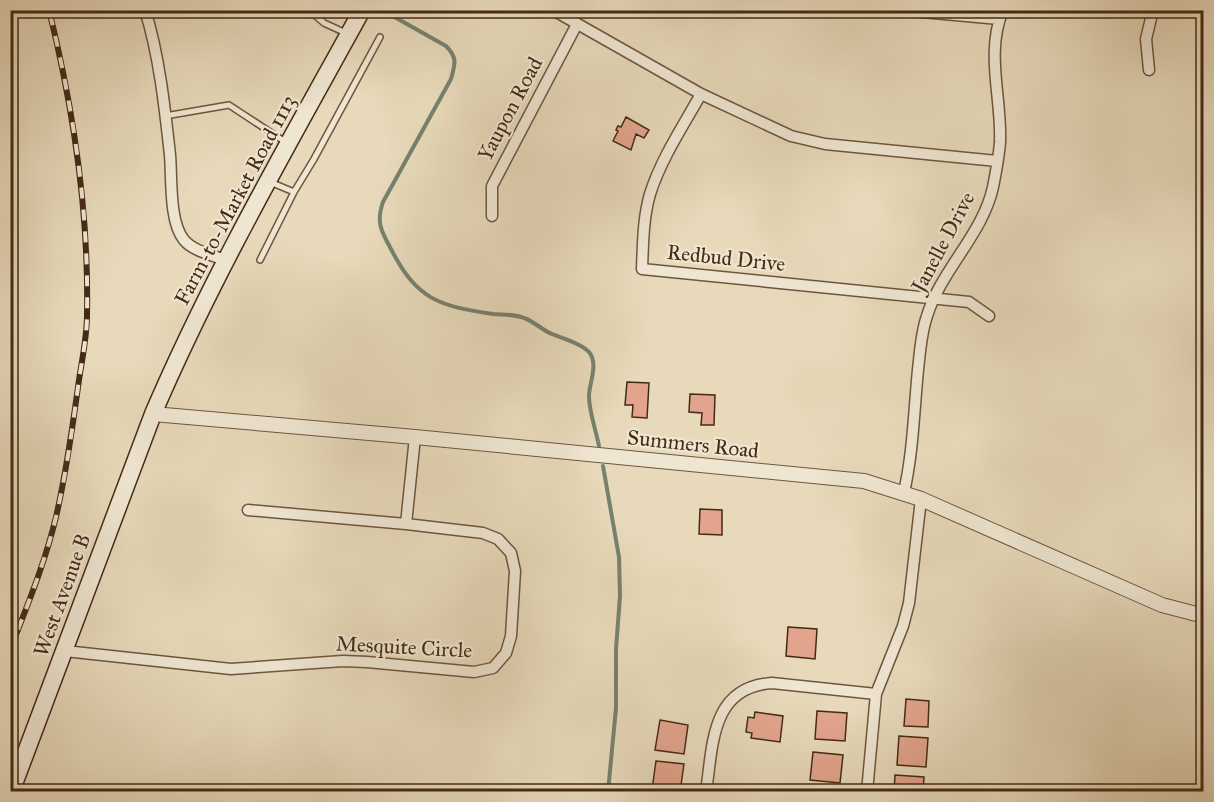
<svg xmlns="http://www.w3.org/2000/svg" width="1214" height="802" viewBox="0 0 1214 802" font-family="'IM FELL Great Primer',serif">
	<rect width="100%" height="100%" fill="#e7d9ba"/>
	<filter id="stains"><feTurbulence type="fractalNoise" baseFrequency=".00333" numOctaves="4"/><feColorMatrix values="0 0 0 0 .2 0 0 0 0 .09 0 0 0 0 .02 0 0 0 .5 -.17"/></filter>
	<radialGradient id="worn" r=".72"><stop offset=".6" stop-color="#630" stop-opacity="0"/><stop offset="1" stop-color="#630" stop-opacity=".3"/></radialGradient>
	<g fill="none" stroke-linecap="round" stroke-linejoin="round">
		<path stroke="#77816e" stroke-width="4" d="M 382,10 L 446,46 C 458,58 455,64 451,79 L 383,202 C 376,222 381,231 391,249 C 417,300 439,306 493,314 C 503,315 515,314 524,318 C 535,322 542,330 552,334 C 562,338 581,343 589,352 C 599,364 589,383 589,396 C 589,412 596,430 599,446
			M 603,466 L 619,557 L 620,596 L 616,649 L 616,708 L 608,792"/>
	</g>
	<path fill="#e2a48c" stroke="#462a16" stroke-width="1.5" d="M 626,117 L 649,130 L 644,138 L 636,134 L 631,150 L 613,141 L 618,131 L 616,130 L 618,126 L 621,127 Z
		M 627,382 L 649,383 L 647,418 L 632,417 L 633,405 L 625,405 Z
		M 690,394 L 715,395 L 714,425 L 701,425 L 702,413 L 689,412 Z
		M 700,509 L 722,510 L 722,535 L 699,534 Z
		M 788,627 L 817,629 L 815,659 L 786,656 Z
		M 906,699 L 929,701 L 928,727 L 904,726 Z
		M 817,711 L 847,713 L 845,741 L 815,739 Z
		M 755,712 L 783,716 L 780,742 L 751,738 L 752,733 L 746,732 L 748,717 L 754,718 Z
		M 660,720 L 688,725 L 684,754 L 655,750 Z
		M 899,736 L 928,738 L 926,767 L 897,765 Z
		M 813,752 L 843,755 L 840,783 L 810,780 Z
		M 656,761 L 684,764 L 680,792 L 652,790 Z
		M 895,775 L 924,777 L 923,792 L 894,792 Z"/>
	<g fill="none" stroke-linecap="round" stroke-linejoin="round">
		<g stroke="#6e563f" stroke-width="8">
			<path id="service" d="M 309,10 L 324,23 L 348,34
				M 165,116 L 229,105 L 287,143
				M 294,192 L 314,159 L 380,37
				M 260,260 L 294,192 L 270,182"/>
		</g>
		<g stroke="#6e563f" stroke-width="13">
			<path id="minor" d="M 145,10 C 159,54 165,109 170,155 C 172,179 169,222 184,240 C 193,251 212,255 225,260
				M 553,10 L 701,94 L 791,136 L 825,144 L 997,161
				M 900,10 L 999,19
				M 1149,70 L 1146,39 L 1153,10
				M 701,94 C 683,126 661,159 650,194 C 643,218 643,244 642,269 L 969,302 L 989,316
				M 492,216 L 492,186 L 577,24
				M 904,492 C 913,453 914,410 918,370 C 920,352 921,333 927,316 C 941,270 983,234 993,187 C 996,172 999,156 1000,142 C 1002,98 985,53 1003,10
				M 406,524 L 415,437
				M 65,651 L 231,669 L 343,661 L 367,662 L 474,672 L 493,668 L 506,653 L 511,636 L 515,571 L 511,553 L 498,539 L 483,533 L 406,524 L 248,510
				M 706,792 C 713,744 711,687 772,683 L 876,694
				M 867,792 L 876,694 L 903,626 L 909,603 L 921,499"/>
		</g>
		<g stroke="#6e563f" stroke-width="16">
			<path id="tertiary" d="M 153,414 L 415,437 L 864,481 L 921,499 L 1162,605 L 1204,616"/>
		</g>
		<g stroke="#462a16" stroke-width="19">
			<path id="secondary" d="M 11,792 L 153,414 C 213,274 289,143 362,10"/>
		</g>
		<use href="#service" stroke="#efe6d2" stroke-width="5"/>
		<use href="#minor" stroke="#efe6d2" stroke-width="10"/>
		<use href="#tertiary" stroke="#efe6d2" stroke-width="14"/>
		<use href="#secondary" stroke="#efe6d2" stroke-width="16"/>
		<g stroke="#462a16" stroke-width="6">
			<path id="rail" d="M 10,650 C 27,606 45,563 56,517 C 66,474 72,431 78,387 C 81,364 87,339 87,315 C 89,212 74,111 49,10"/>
		</g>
		<use href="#rail" stroke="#efe6d2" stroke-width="4" stroke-dasharray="11" stroke-linecap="butt"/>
	</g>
	<g text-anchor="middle" stroke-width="4.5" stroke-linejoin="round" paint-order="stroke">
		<g font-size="21" fill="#462a16" stroke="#efe6d2">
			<text transform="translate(510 109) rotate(-62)" y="7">Yaupon Road</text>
			<text transform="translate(235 200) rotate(-62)" y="7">Farm-to-Market Road 1113</text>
			<text transform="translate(943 242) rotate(-62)" y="7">Janelle Drive</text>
			<text transform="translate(726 258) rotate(6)" y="7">Redbud Drive</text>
			<text transform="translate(693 444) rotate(6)" y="7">Summers Road</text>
			<text transform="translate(62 595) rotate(-70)" y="7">West Avenue B</text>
			<text transform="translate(404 647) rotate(3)" y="7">Mesquite Circle</text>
		</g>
	</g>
	<rect width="1214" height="802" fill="none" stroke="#e7d9ba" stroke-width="36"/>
	<rect x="12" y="12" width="1190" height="778" fill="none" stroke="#462a16" stroke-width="3"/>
	<rect x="18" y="18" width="1178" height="766" fill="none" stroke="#462a16" stroke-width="1.5"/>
	<rect width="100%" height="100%" filter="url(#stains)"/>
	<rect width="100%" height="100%" fill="url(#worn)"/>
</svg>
